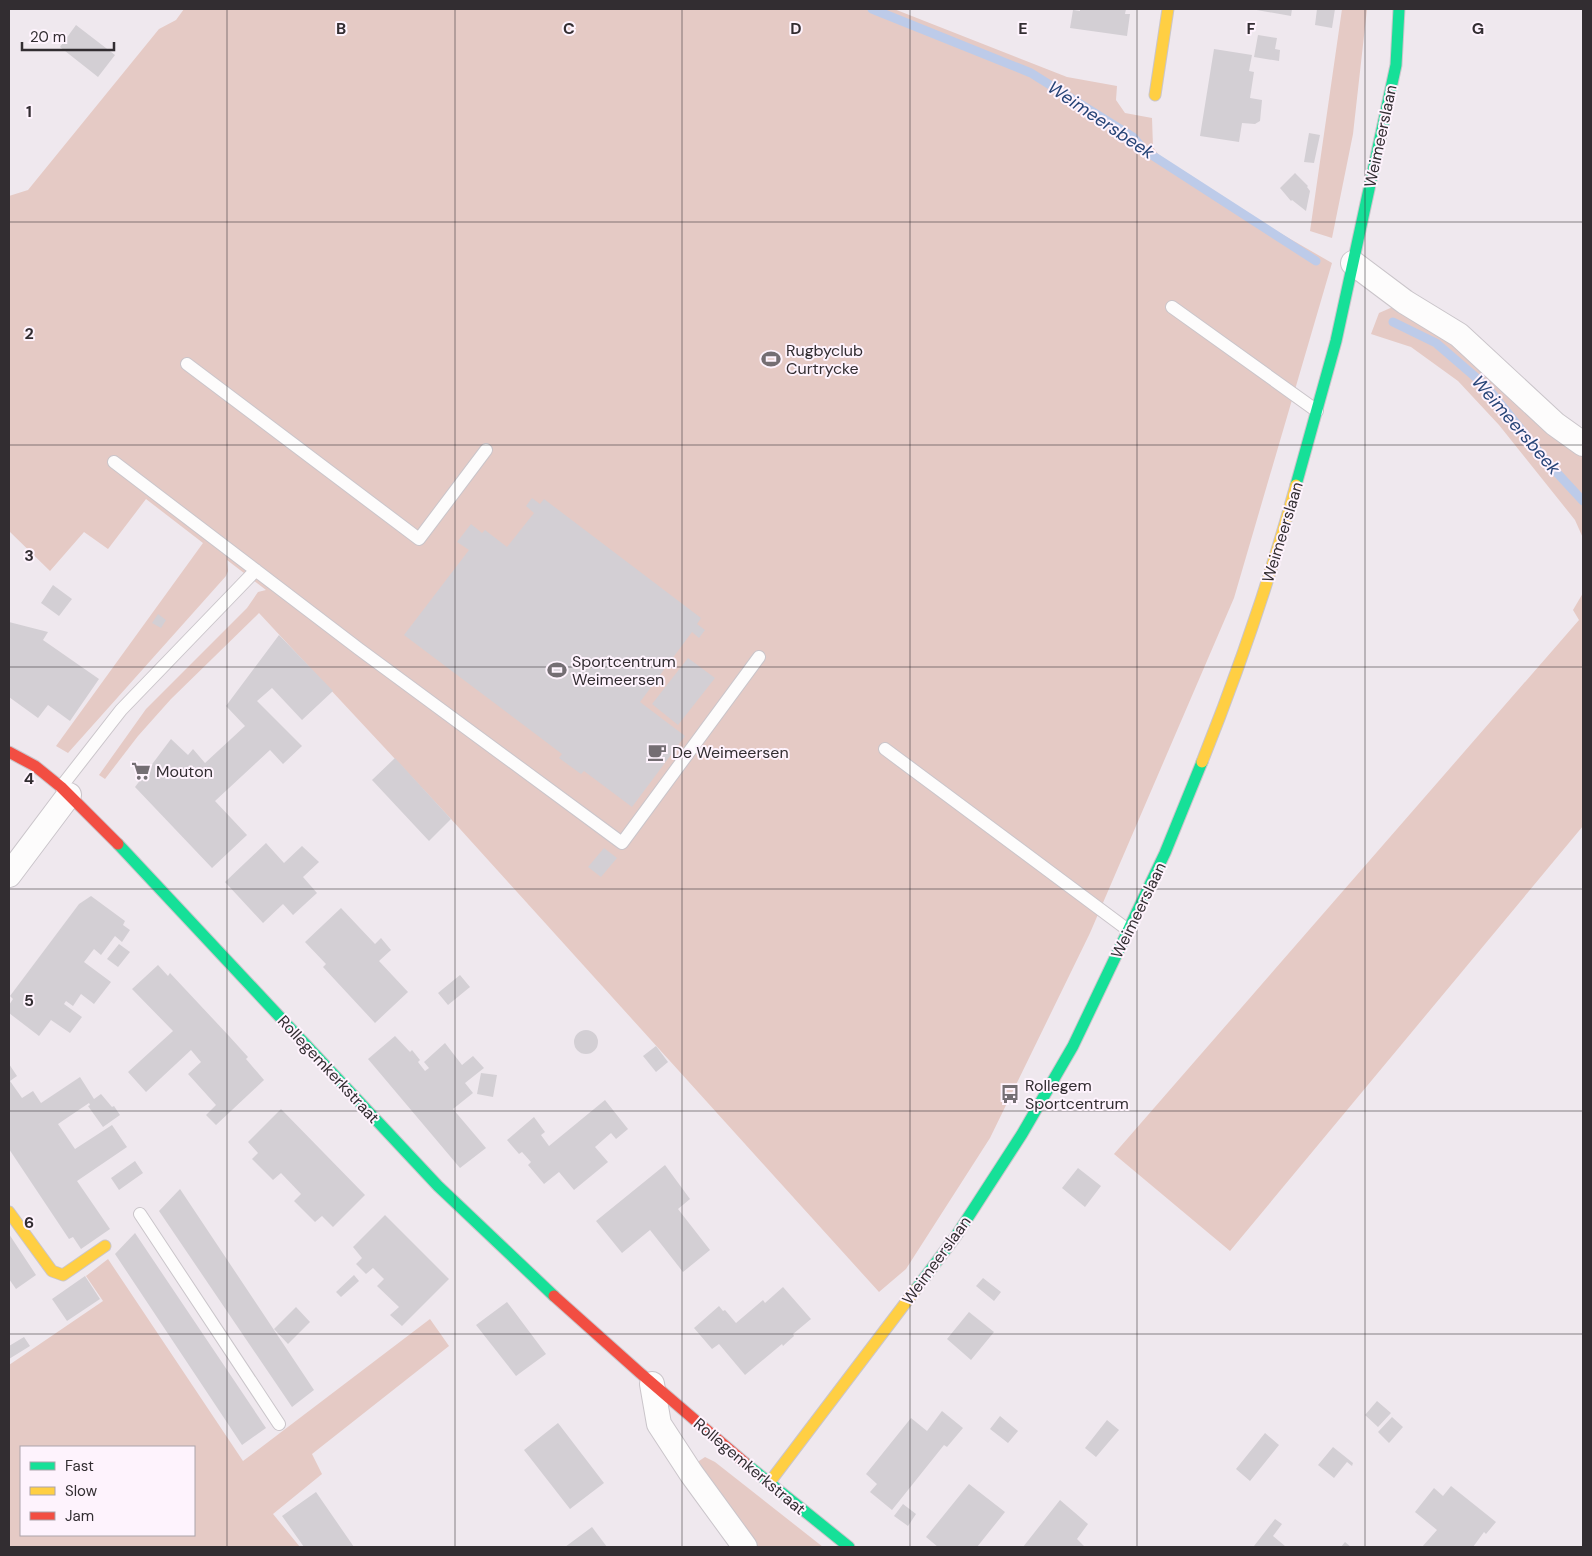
<svg xmlns="http://www.w3.org/2000/svg" width="1592" height="1556" viewBox="0 0 1592 1556" font-family="'DM Sans',sans-serif">
	<rect width="100%" height="100%" fill="#efe8ee"/>
	<path fill="#e5cac5" fill-rule="evenodd" d="M 184,9 L 894,9 L 1067,77 L 1117,86 L 1116,100 L 1125,113 L 1152,118 L 1153,147 L 1161,158 L 1259,221 L 1332,263 L 1234,598 L 1090,933 L 990,1138 L 906,1269 L 879,1292 L 451,819 L 259,613 L 171,699 L 138,736 L 105,779 L 99,775 L 146,709 L 247,608 L 258,592 L 266,590 L 227,560 L 228,571 L 226,576 L 68,753 L 56,746 L 203,543 L 146,499 L 108,549 L 84,532 L 50,571 L 9,531 L 9,196 L 28,190 L 159,29 L 176,20 Z
		M 1342,9 L 1367,9 L 1353,134 L 1332,238 L 1310,231 Z
		M 1395,306 L 1473,359 L 1583,454 L 1583,538 L 1575,520 L 1499,425 L 1458,381 L 1411,347 L 1371,334 L 1379,313 Z
		M 1583,593 L 1583,826 L 1230,1251 L 1114,1154 L 1579,620 L 1573,610 Z
		M 108,1259 L 243,1461 L 430,1319 L 449,1346 L 312,1454 L 322,1474 L 273,1514 L 300,1547 L 9,1547 L 9,1365 L 103,1301 L 86,1276 ZM 21,1447 L 194,1447 L 194,1535 L 21,1535 Z
		M 705,1457 L 715,1462 L 823,1547 L 756,1547 L 698,1468 L 699,1461 Z"/>
	<g fill="none" stroke-linecap="round" stroke-linejoin="round">
		<path stroke="#bdcbe9" stroke-width="9" d="M 872,9 L 1031,73 L 1133,137 L 1144,150 L 1316,261
			M 1393,322 L 1436,343 L 1487,387 L 1547,462 L 1583,501"/>
	</g>
	<path fill="#d3cfd4" d="M 1080,9 L 1126,9 L 1125,14 L 1130,14 L 1127,36 L 1070,28 L 1073,10 L 1080,11 Z
		M 1251,9 L 1292,9 L 1291,16 Z
		M 1317,9 L 1335,9 L 1332,28 L 1315,25 Z
		M 76,25 L 115,55 L 98,77 L 60,47 Z
		M 1258,35 L 1277,38 L 1275,49 L 1280,50 L 1279,61 L 1254,57 Z
		M 1214,49 L 1252,55 L 1249,71 L 1254,72 L 1250,98 L 1262,100 L 1260,121 L 1255,124 L 1242,123 L 1239,142 L 1200,136 Z
		M 1309,133 L 1320,135 L 1314,163 L 1304,162 Z
		M 1295,173 L 1308,186 L 1307,187 L 1310,191 L 1306,211 L 1292,200 L 1291,201 L 1280,188 Z
		M 532,498 L 540,504 L 544,499 L 701,618 L 697,624 L 705,630 L 699,638 L 692,632 L 640,702 L 685,736 L 632,807 L 584,771 L 581,774 L 559,758 L 562,754 L 404,635 L 469,550 L 457,542 L 471,524 L 482,533 L 485,530 L 507,547 L 534,513 L 526,506 Z
		M 53,585 L 72,599 L 59,616 L 41,603 Z
		M 158,614 L 166,620 L 161,628 L 152,623 Z
		M 9,622 L 48,632 L 43,640 L 99,679 L 70,721 L 48,705 L 38,718 L 9,697 Z
		M 279,635 L 333,691 L 302,720 L 272,688 L 257,701 L 302,746 L 283,764 L 270,750 L 215,801 L 247,835 L 212,868 L 135,787 L 171,739 L 188,755 L 193,749 L 205,763 L 245,726 L 226,706 Z
		M 688,658 L 715,678 L 678,725 L 652,704 Z
		M 395,758 L 451,819 L 429,841 L 372,780 Z
		M 266,843 L 284,863 L 302,846 L 319,862 L 303,877 L 317,893 L 293,915 L 283,904 L 263,923 L 225,882 Z
		M 604,848 L 617,858 L 601,877 L 588,867 Z
		M 91,896 L 125,921 L 123,925 L 130,930 L 122,942 L 115,936 L 101,955 L 94,949 L 84,962 L 111,982 L 94,1004 L 81,994 L 73,1006 L 66,1001 L 64,1004 L 82,1017 L 70,1033 L 51,1020 L 39,1036 L 9,1013 L 9,1005 L 13,999 L 10,996 L 79,904 Z
		M 341,908 L 375,944 L 381,938 L 391,950 L 379,961 L 408,992 L 375,1023 L 323,967 L 326,964 L 305,942 Z
		M 119,944 L 130,952 L 118,967 L 107,959 Z
		M 158,965 L 168,976 L 170,973 L 229,1036 L 248,1057 L 246,1059 L 264,1080 L 216,1125 L 206,1115 L 216,1105 L 188,1074 L 201,1062 L 191,1050 L 146,1092 L 128,1072 L 173,1031 L 132,989 Z
		M 460,975 L 470,987 L 448,1005 L 438,993 Z
		M574 1042a12 12 0 1 1 24 0a12 12 0 1 1-24 0Z
		M 395,1036 L 410,1052 L 412,1050 L 420,1060 L 418,1062 L 425,1071 L 429,1068 L 424,1062 L 445,1043 L 462,1065 L 473,1056 L 484,1068 L 465,1083 L 473,1093 L 453,1109 L 486,1148 L 460,1168 L 368,1059 Z
		M 656,1046 L 668,1062 L 656,1072 L 643,1056 Z
		M 9,1064 L 17,1076 L 10,1081 L 22,1098 L 33,1091 L 41,1103 L 80,1077 L 94,1099 L 101,1094 L 112,1107 L 114,1106 L 120,1115 L 103,1127 L 88,1106 L 90,1105 L 89,1103 L 58,1124 L 75,1149 L 112,1125 L 127,1147 L 77,1181 L 110,1229 L 81,1249 L 73,1237 L 69,1239 L 9,1149 Z
		M 481,1073 L 497,1075 L 493,1097 L 477,1094 Z
		M 605,1100 L 628,1129 L 616,1139 L 611,1133 L 595,1147 L 608,1162 L 574,1190 L 559,1172 L 544,1184 L 528,1165 L 531,1162 L 522,1152 L 519,1154 L 507,1140 L 534,1117 L 545,1132 L 541,1135 L 549,1146 Z
		M 281,1109 L 365,1195 L 333,1227 L 322,1216 L 315,1222 L 294,1201 L 301,1194 L 281,1173 L 273,1180 L 252,1159 L 258,1153 L 248,1142 Z
		M 135,1161 L 143,1173 L 119,1190 L 111,1178 Z
		M 665,1165 L 690,1199 L 678,1209 L 710,1250 L 683,1272 L 650,1230 L 622,1253 L 596,1221 Z
		M 1078,1168 L 1101,1186 L 1085,1207 L 1062,1188 Z
		M 180,1189 L 314,1390 L 292,1407 L 159,1211 Z
		M 385,1215 L 449,1279 L 402,1326 L 390,1315 L 399,1307 L 377,1286 L 384,1279 L 373,1268 L 366,1274 L 356,1264 L 362,1258 L 353,1247 Z
		M 135,1233 L 266,1428 L 242,1445 L 115,1254 Z
		M 9,1234 L 36,1275 L 16,1289 L 9,1279 Z
		M 354,1275 L 359,1281 L 341,1297 L 336,1292 Z
		M 85,1276 L 100,1299 L 67,1321 L 52,1299 Z
		M 983,1278 L 1001,1292 L 994,1301 L 976,1286 Z
		M 783,1287 L 811,1319 L 793,1334 L 794,1336 L 783,1346 L 782,1344 L 745,1375 L 719,1344 L 712,1349 L 694,1328 L 719,1306 L 723,1311 L 725,1310 L 736,1323 L 763,1300 L 765,1303 Z
		M 507,1302 L 546,1354 L 516,1376 L 476,1325 Z
		M 296,1307 L 310,1322 L 288,1344 L 274,1329 Z
		M 969,1312 L 994,1332 L 971,1360 L 947,1339 Z
		M 24,1337 L 30,1346 L 9,1359 L 9,1346 Z
		M 1377,1401 L 1391,1413 L 1378,1427 L 1365,1415 Z
		M 942,1411 L 963,1428 L 947,1447 L 944,1445 L 892,1510 L 870,1492 L 877,1484 L 866,1474 L 911,1418 L 927,1431 Z
		M 1000,1416 L 1018,1431 L 1008,1443 L 990,1429 Z
		M 1392,1417 L 1403,1427 L 1389,1443 L 1378,1432 Z
		M 1107,1420 L 1119,1430 L 1096,1457 L 1085,1448 Z
		M 558,1423 L 604,1483 L 570,1509 L 524,1450 Z
		M 1265,1433 L 1279,1445 L 1250,1481 L 1236,1469 Z
		M 1333,1447 L 1353,1463 L 1352,1466 L 1347,1462 L 1334,1478 L 1318,1465 Z
		M 969,1484 L 1005,1512 L 977,1547 L 938,1547 L 926,1537 Z
		M 1451,1486 L 1496,1522 L 1486,1534 L 1484,1532 L 1473,1547 L 1422,1547 L 1437,1530 L 1415,1512 L 1434,1488 L 1443,1496 Z
		M 316,1492 L 354,1547 L 304,1547 L 282,1516 Z
		M 1060,1500 L 1088,1524 L 1077,1539 L 1084,1546 L 1083,1547 L 1023,1547 Z
		M 903,1504 L 916,1514 L 908,1526 L 894,1516 Z
		M 1275,1519 L 1282,1524 L 1273,1536 L 1285,1546 L 1283,1547 L 1255,1547 L 1254,1546 Z
		M 592,1527 L 607,1547 L 565,1547 Z
		M 1345,1542 L 1351,1547 L 1341,1547 Z"/>
	<g fill="none" stroke-linecap="round" stroke-linejoin="round">
		<g stroke="#cac5ca" stroke-width="14">
			<path id="lane" d="M 1172,307 L 1317,411
				M 187,364 L 419,539 L 486,450
				M 114,462 L 359,649 L 622,843 L 759,657
				M 885,749 L 1128,930
				M 61,787 L 121,710 L 256,570
				M 140,1214 L 279,1424"/>
		</g>
		<g stroke="#cac5ca" stroke-width="26">
			<path id="street" d="M 1353,263 L 1405,302 L 1459,335 L 1555,424 L 1583,444
				M 9,875 L 69,795
				M 652,1384 L 659,1424 L 691,1473 L 745,1547"/>
		</g>
		<g stroke="#cac5ca" stroke-width="13">
			<path id="fast" d="M 1296,485 L 1336,341 L 1396,65 L 1399,9
				M 118,844 L 438,1186 L 554,1296
				M 916,1289 L 956,1236 L 1022,1134 L 1073,1046 L 1165,853 L 1202,762
				M 745,1463 L 849,1547"/>
		</g>
		<g stroke="#cac5ca" stroke-width="13">
			<path id="slow" d="M 1155,95 L 1168,9
				M 1202,762 C 1238,672 1270,579 1296,485
				M 9,1212 L 52,1271 L 63,1275 L 105,1246
				M 769,1483 L 916,1289"/>
		</g>
		<g stroke="#cac5ca" stroke-width="13">
			<path id="jam" d="M 9,752 L 35,766 L 61,787 L 118,844
				M 554,1296 L 639,1372 L 745,1463"/>
		</g>
		<use href="#lane" stroke="#fdfcfc" stroke-width="12"/>
		<use href="#street" stroke="#fdfcfc" stroke-width="24"/>
		<use href="#fast" stroke="#16e098" stroke-width="11"/>
		<use href="#slow" stroke="#ffcf43" stroke-width="11"/>
		<use href="#jam" stroke="#f24e42" stroke-width="11"/>
	</g>
	<path fill="none" stroke="#322d31" stroke-width="1" stroke-opacity="0.55" d="M 227,9 L 227,1547M 455,9 L 455,1547M 682,9 L 682,1547M 910,9 L 910,1547M 1137,9 L 1137,1547M 1365,9 L 1365,1547M 9,222 L 1583,222M 9,445 L 1583,445M 9,667 L 1583,667M 9,889 L 1583,889M 9,1111 L 1583,1111M 9,1334 L 1583,1334"/>
	<defs>
		<g id="stadium-bare" transform="scale(1.5)"><path d="M0-5a6.5 5 0 1 0 0 10a6.5 5 0 1 0 0-10ZM-3.5-1.8h7v3.6h-7Z" fill="#746e73" stroke="#fef3fd" stroke-width="2.5" paint-order="stroke"/></g>
		<g id="cafe-bare" transform="scale(1.5)"><path d="M-5.5-4.5H6V0H3Q3 3.5 0 3.5H-2.5Q-5.5 3.5-5.5 0ZM3-3.2v2h1.7v-2ZM-6 4.5H4V6H-6Z" fill="#746e73" stroke="#fef3fd" stroke-width="2.5" paint-order="stroke"/></g>
		<g id="supermarket-bare" transform="scale(1.5)"><path d="M-6-5.5h2.5l.6 2H6L4.5 2H-2.5L-4.4-4H-6ZM-1.5 3.2a1.3 1.3 0 1 0 .1 0ZM3 3.2a1.3 1.3 0 1 0 .1 0Z" fill="#746e73" stroke="#fef3fd" stroke-width="2.5" paint-order="stroke"/></g>
		<g id="bus-bare" transform="scale(1.5)"><path d="M-5-6H5V4H4V6H2V4H-2V6H-4V4H-5ZM-3.5-4V0h7V-4ZM-3.5 1.2v1.5H-2V1.2ZM2 1.2v1.5H3.5V1.2Z" fill="#746e73" stroke="#fef3fd" stroke-width="2.5" paint-order="stroke"/></g>
	</defs>
	<g fill-rule="evenodd">
		<use href="#stadium-bare" x="771" y="359"/>
		<use href="#stadium-bare" x="557" y="670"/>
		<use href="#cafe-bare" x="657" y="752"/>
		<use href="#supermarket-bare" x="141" y="771"/>
		<use href="#bus-bare" x="1010" y="1094"/>
	</g>
	<g text-anchor="middle" stroke-width="4" stroke-linejoin="round" paint-order="stroke">
		<g font-size="16" fill="#322d31" stroke="#fef3fd">
			<text transform="translate(1380 136) rotate(-78)" y="6">Weimeerslaan</text>
			<text transform="translate(1282 532) rotate(-73)" y="6">Weimeerslaan</text>
			<text transform="translate(1138 910) rotate(-64)" y="6">Weimeerslaan</text>
			<text transform="translate(329 1069) rotate(47)" y="6">Rollegemkerkstraat</text>
			<text transform="translate(936 1260) rotate(-54)" y="6">Weimeerslaan</text>
			<text transform="translate(750 1466) rotate(40)" y="6">Rollegemkerkstraat</text>
		</g>
		<g font-size="16" fill="#322d31" stroke="#fef3fd" text-anchor="start">
			<text x="786" y="356">Rugbyclub<tspan x="786" dy="18">Curtrycke</tspan></text>
			<text x="572" y="667">Sportcentrum<tspan x="572" dy="18">Weimeersen</tspan></text>
			<text x="672" y="758">De Weimeersen</text>
			<text x="156" y="777">Mouton</text>
			<text x="1025" y="1091">Rollegem<tspan x="1025" dy="18">Sportcentrum</tspan></text>
		</g>
		<g font-size="18" font-style="italic" fill="#274477" stroke="#fef3fd">
			<text transform="translate(1101 120) rotate(34)" y="6">Weimeersbeek</text>
			<text transform="translate(1516 425) rotate(49)" y="6">Weimeersbeek</text>
		</g>
	</g>
	<g font-size="16" text-anchor="middle" font-weight="bold" fill="#322d31" stroke="#fef3fd" stroke-width="4" stroke-linejoin="round" paint-order="stroke">
		<text x="341" y="34">B</text>
		<text x="569" y="34">C</text>
		<text x="796" y="34">D</text>
		<text x="1023" y="34">E</text>
		<text x="1251" y="34">F</text>
		<text x="1478" y="34">G</text>
		<text x="29" y="117">1</text>
		<text x="29" y="339">2</text>
		<text x="29" y="561">3</text>
		<text x="29" y="784">4</text>
		<text x="29" y="1006">5</text>
		<text x="29" y="1228">6</text>
	</g>
	<rect width="1592" height="1556" fill="none" stroke="#322d31" stroke-width="20"/>
	<rect x="20" y="1446" width="175" height="90" fill="#fef3fd" stroke="#aca4ab"/>
	<rect x="30" y="1462" width="25" height="8" fill="#16e098" stroke="#aca4ab"/>
	<text x="65" y="1471" font-size="15" fill="#322d31">Fast</text>
	<rect x="30" y="1487" width="25" height="8" fill="#ffcf43" stroke="#aca4ab"/>
	<text x="65" y="1496" font-size="15" fill="#322d31">Slow</text>
	<rect x="30" y="1512" width="25" height="8" fill="#f24e42" stroke="#aca4ab"/>
	<text x="65" y="1521" font-size="15" fill="#322d31">Jam</text>
	<path d="M22 42v8h92v-8" fill="none" stroke="#322d31" stroke-width="2.5"/>
	<text x="30" y="42" font-size="15" fill="#322d31" stroke="#fef3fd" stroke-width="4" paint-order="stroke">20 m</text>
</svg>
